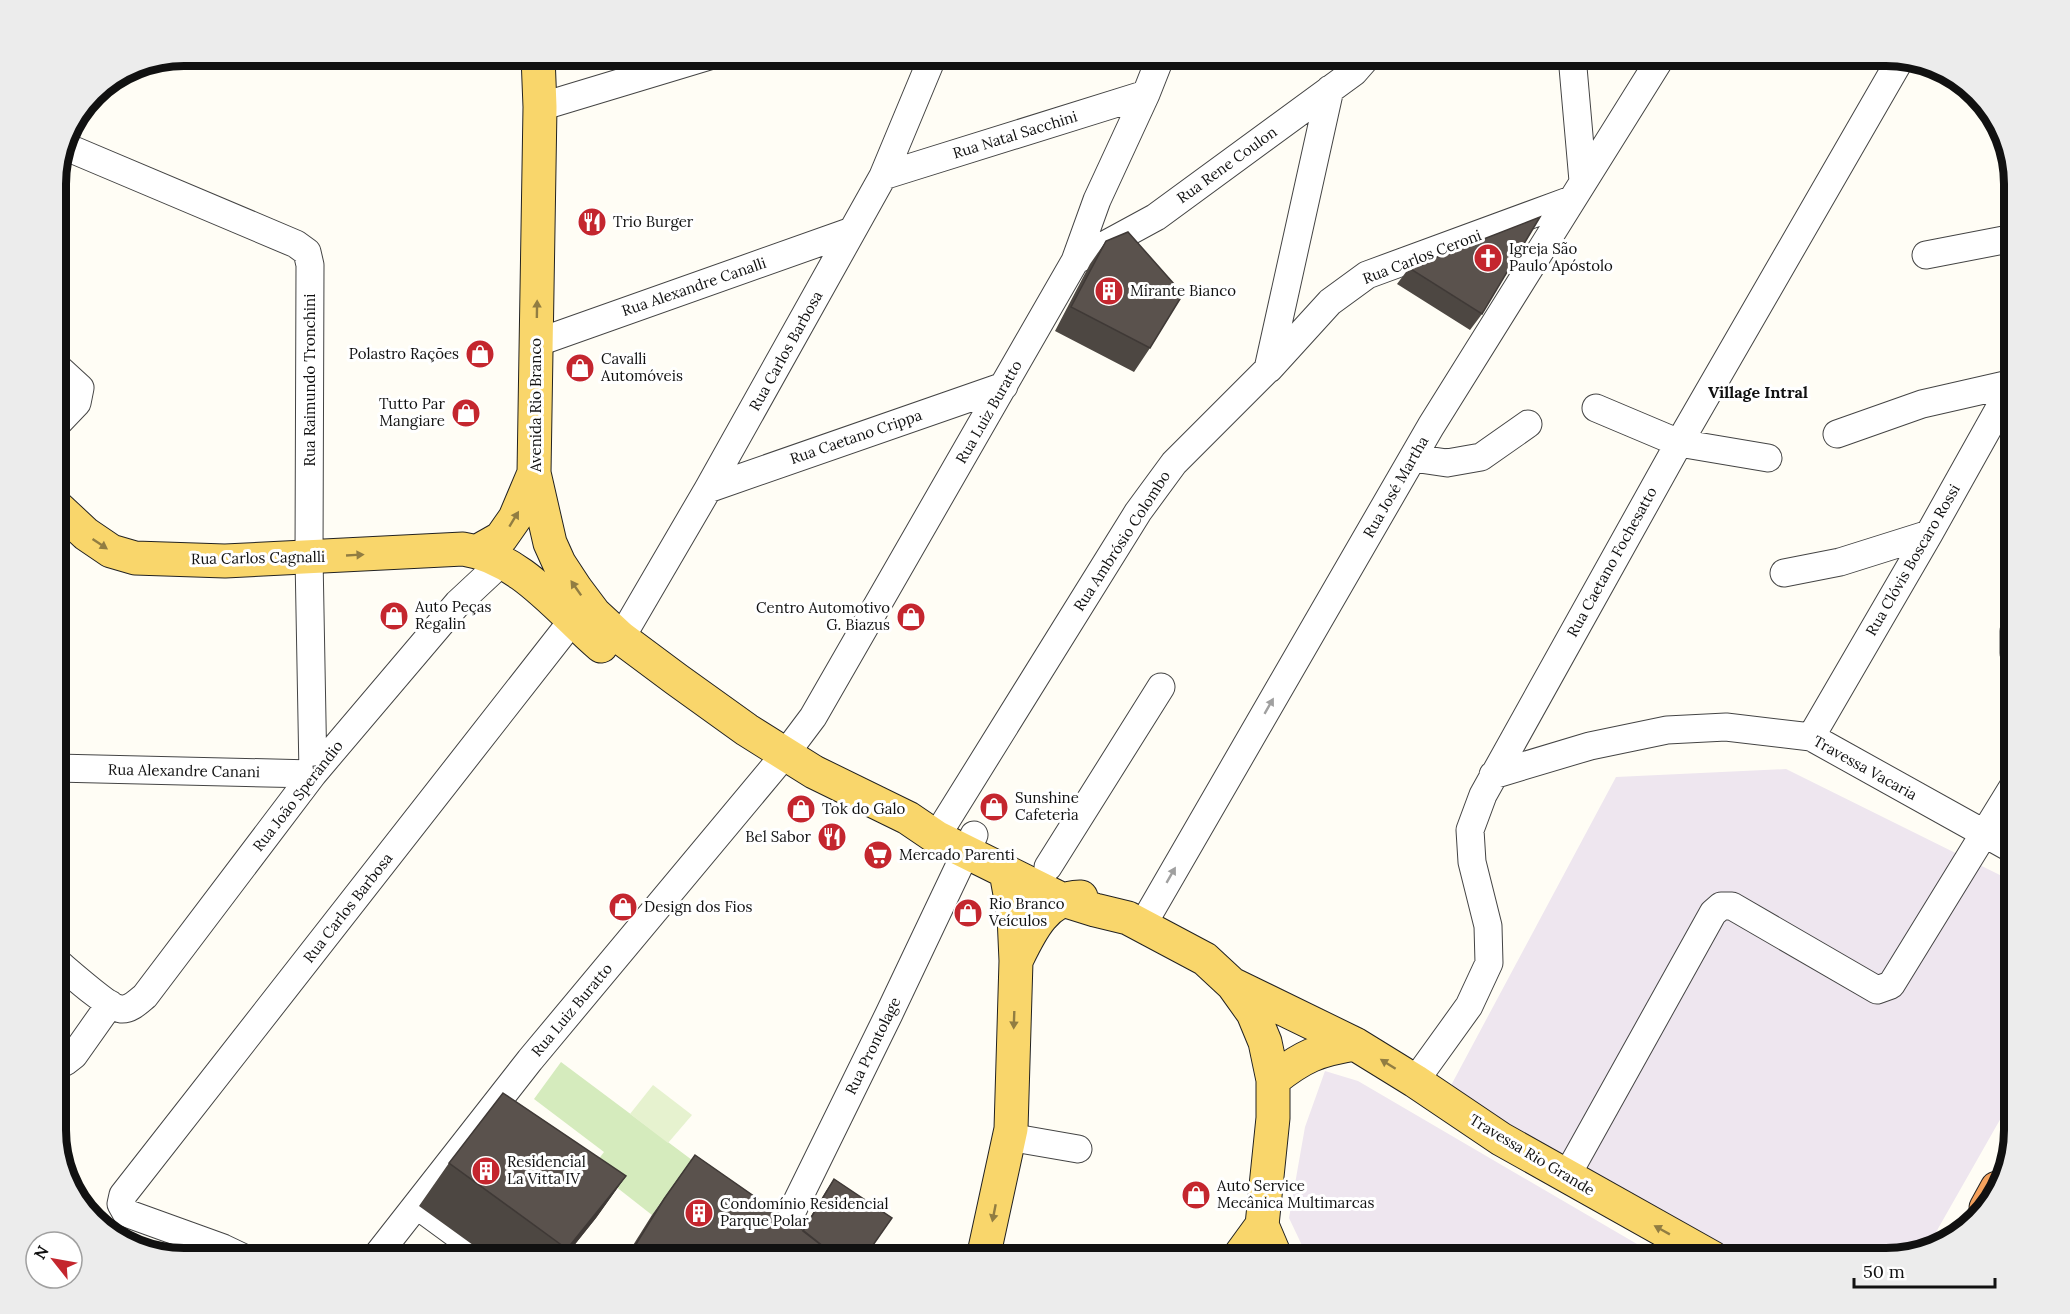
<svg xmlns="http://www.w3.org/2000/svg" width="2070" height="1314" viewBox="0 0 2070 1314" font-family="Lora,serif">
	<rect width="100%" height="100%" fill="#fffdf5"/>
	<path fill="#eee6ef" d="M 1786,769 L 2014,882 L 2014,1095 L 1927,1248 L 1886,1258 L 1748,1258 L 1448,1091 L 1616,777 Z
		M 1325,1071 L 1358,1081 L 1661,1258 L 1308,1258 L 1289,1218 L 1305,1127 Z"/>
	<path fill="#d5ebbd" d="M 561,1062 L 692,1160 L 652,1215 L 592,1168 L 604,1152 L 534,1099 Z"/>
	<path fill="#e6f2cf" d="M 653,1085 L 692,1115 L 668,1143 L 630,1114 Z"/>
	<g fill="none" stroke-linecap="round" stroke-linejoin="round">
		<g stroke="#444" stroke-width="29">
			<path id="minor" d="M 1572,56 L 1583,181
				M 540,107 L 709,56
				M 883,176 L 1146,94
				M 1926,255 L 2014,238
				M 1075,261 L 1156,217 L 1354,72 L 1368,56
				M 536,343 L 852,231
				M 56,366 L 80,388 L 77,403 L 56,425
				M 1269,369 L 1330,302 L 1367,275 L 1571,200
				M 1596,408 L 1679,443 L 1768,458
				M 1837,434 L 1922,404 L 2014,383
				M 1413,458 L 1447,463 L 1481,457 L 1528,424
				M 708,489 L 1004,386
				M 1784,573 L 1840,562 L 1929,534
				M 2014,631 L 2014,653
				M 621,638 L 708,489 L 883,176 L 933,56
				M 1811,737 L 1929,534 L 2014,382
				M 56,768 L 313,774 L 309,557 L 310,265 L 307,252 L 296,244 L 64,146
				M 1493,775 L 1590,746 L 1667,730 L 1726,727 L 1811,737 L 2014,850
				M 936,837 L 1138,512 L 1174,463 L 1268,369 L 1330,89
				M 1048,867 L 1161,687
				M 1142,926 L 1431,426 L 1662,56
				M 56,961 C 67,970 109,1008 121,1009 C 130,1010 139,1001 145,996 L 313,774 L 458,603 L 502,562
				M 56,1062 L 65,1062 L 74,1055 L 110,1004
				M 1415,1081 L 1469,1006 L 1489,963 L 1488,926 L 1472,862 L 1470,830 L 1483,795 L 1679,443 L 1900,60
				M 1009,1137 L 1078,1149
				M 1566,1177 L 1713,913 L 1721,906 L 1732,906 L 1877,990 L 1891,985 L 2014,785
				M 418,1206 L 489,1258
				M 779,1238 L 889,1014 L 974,835
				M 244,1258 L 223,1248 L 126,1213 L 121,1204 L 123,1195 L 572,621
				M 375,1258 L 530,1060 L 786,753 L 813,717 L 1075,261 L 1097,200 L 1146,94 L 1161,56"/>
		</g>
		<g stroke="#222" stroke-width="35">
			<path id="major" d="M 538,56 L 540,107 L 534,473 L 550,543 L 559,563 L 576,589 L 594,613 L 621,638 L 676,679 L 747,730 L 814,772 L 908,818 L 936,837 L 1063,900 L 1095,910 L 1128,918 L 1205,959 L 1233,985 L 1253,1013 L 1265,1042 L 1273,1080 L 1273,1118 L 1262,1225 L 1238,1258
				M 56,506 L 86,534 L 111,551 L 135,558 L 225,561 L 463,549 C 521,558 559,610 601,646
				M 478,551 L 501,538 L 515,518 L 534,473
				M 1016,961 C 1029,934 1046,896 1081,897
				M 1234,985 L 1355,1044 L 1415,1081 L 1501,1139 L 1713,1258
				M 1273,1080 C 1303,1056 1318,1050 1355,1044
				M 1262,1225 L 1276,1258
				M 983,1258 L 1011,1129 L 1016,961 L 1014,916 L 1006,872"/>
		</g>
		<g stroke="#222" stroke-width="35">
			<path id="highway" d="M 1986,1208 L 1997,1188"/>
		</g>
		<use href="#minor" stroke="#fff" stroke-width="27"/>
		<use href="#major" stroke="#f9d66b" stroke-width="33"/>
		<use href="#highway" stroke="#f5a25d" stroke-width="33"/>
	</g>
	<path fill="#4d4742" d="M 1106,241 L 1150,348 L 1134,372 L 1055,331 L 1090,264 Z
		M 1409,268 L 1482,314 L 1470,330 L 1397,284 Z
		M 695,1155 L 802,1231 L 826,1191 L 834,1179 L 892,1218 L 625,1258 L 652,1215 Z
		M 449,1163 L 626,1176 L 596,1218 L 564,1258 L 491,1258 L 419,1206 Z"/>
	<path fill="#3f3936" d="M 626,1176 L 596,1218 L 564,1258 L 560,1258 Z"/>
	<path fill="#5a524d" stroke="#3f3936" stroke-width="1.5" d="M 1540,217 L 1482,314 L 1409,268 Z
		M 1128,232 L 1183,294 L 1150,348 L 1071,307 L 1106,241 Z
		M 503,1093 L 626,1176 L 567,1249 L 449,1163 Z
		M 695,1155 L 804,1231 L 838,1258 L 625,1258 L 633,1249 L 664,1199 Z
		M 834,1179 L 892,1218 L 864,1258 L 838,1258 L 803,1231 Z"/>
	<defs><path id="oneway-solid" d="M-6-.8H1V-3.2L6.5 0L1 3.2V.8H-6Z" transform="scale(1.5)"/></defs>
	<g fill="#917d42">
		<use href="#oneway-solid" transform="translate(537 309) rotate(-89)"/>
		<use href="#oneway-solid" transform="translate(514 519) rotate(-59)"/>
		<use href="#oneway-solid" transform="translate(100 544) rotate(34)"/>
		<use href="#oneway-solid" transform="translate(355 555) rotate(-3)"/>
		<use href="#oneway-solid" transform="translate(576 588) rotate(-125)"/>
		<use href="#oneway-solid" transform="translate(1014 1020) rotate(92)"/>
		<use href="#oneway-solid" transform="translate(1388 1064) rotate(-148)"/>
		<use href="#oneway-solid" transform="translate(994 1213) rotate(101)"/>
		<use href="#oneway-solid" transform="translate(1662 1230) rotate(-151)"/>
	</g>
	<g fill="#a0a0a0">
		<use href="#oneway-solid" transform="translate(1269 706) rotate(-60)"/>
		<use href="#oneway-solid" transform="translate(1171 875) rotate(-60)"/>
	</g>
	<defs>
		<g id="restaurant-disc" transform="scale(1.5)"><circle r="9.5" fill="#c4262e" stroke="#fff"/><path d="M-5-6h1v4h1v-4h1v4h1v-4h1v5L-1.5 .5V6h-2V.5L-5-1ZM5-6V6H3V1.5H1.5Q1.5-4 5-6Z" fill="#fff"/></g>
		<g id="church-disc" transform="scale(1.5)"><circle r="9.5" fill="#c4262e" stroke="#fff"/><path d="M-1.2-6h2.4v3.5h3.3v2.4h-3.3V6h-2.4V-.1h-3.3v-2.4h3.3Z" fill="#fff"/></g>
		<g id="building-disc" transform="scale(1.5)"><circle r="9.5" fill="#c4262e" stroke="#fff"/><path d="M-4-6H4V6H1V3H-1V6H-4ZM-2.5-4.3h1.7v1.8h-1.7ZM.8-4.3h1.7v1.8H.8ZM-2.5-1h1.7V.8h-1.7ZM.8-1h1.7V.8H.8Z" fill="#fff"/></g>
		<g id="shop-disc" transform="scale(1.5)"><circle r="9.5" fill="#c4262e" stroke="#fff"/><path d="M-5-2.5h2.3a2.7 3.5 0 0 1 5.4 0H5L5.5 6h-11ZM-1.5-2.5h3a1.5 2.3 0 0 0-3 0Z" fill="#fff"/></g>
		<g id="supermarket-disc" transform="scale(1.5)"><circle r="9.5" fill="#c4262e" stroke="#fff"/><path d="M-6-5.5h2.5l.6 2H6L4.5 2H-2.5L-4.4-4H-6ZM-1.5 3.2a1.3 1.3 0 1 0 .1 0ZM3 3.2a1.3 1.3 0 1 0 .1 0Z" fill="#fff"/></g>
	</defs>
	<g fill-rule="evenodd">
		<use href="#restaurant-disc" x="592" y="222"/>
		<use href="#church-disc" x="1488" y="258"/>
		<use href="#building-disc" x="1109" y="291"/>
		<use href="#shop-disc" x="480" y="354"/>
		<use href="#shop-disc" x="580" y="368"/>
		<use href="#shop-disc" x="466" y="413"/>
		<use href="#shop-disc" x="394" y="616"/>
		<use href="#shop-disc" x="911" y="617"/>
		<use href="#shop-disc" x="994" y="807"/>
		<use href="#shop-disc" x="801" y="809"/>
		<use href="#restaurant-disc" x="832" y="837"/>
		<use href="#supermarket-disc" x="878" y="855"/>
		<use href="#shop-disc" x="623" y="907"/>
		<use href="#shop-disc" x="968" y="913"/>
		<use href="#building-disc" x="486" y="1171"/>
		<use href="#shop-disc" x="1196" y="1195"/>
		<use href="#building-disc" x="699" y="1213"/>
	</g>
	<g text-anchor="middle" stroke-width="6" stroke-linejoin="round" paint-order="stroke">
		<g font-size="15" fill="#111" stroke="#fff">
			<text transform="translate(1015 135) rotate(-17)" y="5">Rua Natal Sacchini</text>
			<text transform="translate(1227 165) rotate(-36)" y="5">Rua Rene Coulon</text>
			<text transform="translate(1422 257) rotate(-21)" y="5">Rua Carlos Ceroni</text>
			<text transform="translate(694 287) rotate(-19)" y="5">Rua Alexandre Canalli</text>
			<text transform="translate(786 351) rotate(-61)" y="5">Rua Carlos Barbosa</text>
			<text transform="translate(310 380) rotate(-90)" y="5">Rua Raimundo Tronchini</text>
			<text transform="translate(536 405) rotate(-90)" y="5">Avenida Rio Branco</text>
			<text transform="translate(989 412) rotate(-60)" y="5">Rua Luiz Buratto</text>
			<text transform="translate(856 437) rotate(-19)" y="5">Rua Caetano Crippa</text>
			<text transform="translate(1396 487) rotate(-60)" y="5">Rua José Martha</text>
			<text transform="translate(1122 541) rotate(-57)" y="5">Rua Ambrósio Colombo</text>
			<text transform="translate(258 558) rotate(-1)" y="5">Rua Carlos Cagnalli</text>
			<text transform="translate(1913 560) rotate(-60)" y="5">Rua Clóvis Boscaro Rossi</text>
			<text transform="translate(1612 562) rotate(-61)" y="5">Rua Caetano Fochesatto</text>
			<text transform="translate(1865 768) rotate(29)" y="5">Travessa Vacaria</text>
			<text transform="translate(184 771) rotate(1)" y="5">Rua Alexandre Canani</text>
			<text transform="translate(298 796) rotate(-52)" y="5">Rua João Sperândio</text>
			<text transform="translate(348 908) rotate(-52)" y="5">Rua Carlos Barbosa</text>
			<text transform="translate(572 1010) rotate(-50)" y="5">Rua Luiz Buratto</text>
			<text transform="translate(873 1046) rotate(-64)" y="5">Rua Prontolage</text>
			<text transform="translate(1532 1155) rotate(31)" y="5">Travessa Rio Grande</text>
		</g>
		<g font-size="15" fill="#111" stroke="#fff" text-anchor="start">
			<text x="613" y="227">Trio Burger</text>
			<text x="1509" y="254">Igreja São<tspan x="1509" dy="17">Paulo Apóstolo</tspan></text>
			<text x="1130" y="296">Mirante Bianco</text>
			<text x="459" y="359" text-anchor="end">Polastro Rações</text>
			<text x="601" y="364">Cavalli<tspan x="601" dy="17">Automóveis</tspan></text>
			<text x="445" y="409" text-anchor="end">Tutto Par<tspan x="445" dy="17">Mangiare</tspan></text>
			<text x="415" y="612">Auto Peças<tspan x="415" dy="17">Regalin</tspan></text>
			<text x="890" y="613" text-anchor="end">Centro Automotivo<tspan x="890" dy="17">G. Biazus</tspan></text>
			<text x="1015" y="803">Sunshine<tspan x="1015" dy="17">Cafeteria</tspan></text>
			<text x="822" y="814">Tok do Galo</text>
			<text x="811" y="842" text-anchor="end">Bel Sabor</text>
			<text x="899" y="860">Mercado Parenti</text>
			<text x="989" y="909">Rio Branco<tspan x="989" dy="17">Veículos</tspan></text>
			<text x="644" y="912">Design dos Fios</text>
			<text x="507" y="1167">Residencial<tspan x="507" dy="17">La Vitta IV</tspan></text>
			<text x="1217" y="1191">Auto Service<tspan x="1217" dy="17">Mecânica Multimarcas</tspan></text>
			<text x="720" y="1209">Condomínio Residencial<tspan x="720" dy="17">Parque Polar</tspan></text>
		</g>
		<g font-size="16" font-weight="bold" fill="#111" stroke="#fff">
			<text x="1758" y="398">Village Intral</text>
		</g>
	</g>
	<path d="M0 0H2070V1314H0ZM184 66H1886A118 118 0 0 1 2004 184V1130A118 118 0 0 1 1886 1248H184A118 118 0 0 1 66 1130V184A118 118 0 0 1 184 66Z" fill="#ececec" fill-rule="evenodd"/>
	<path fill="none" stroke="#111" stroke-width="8" d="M184 66H1886A118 118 0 0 1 2004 184V1130A118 118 0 0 1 1886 1248H184A118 118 0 0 1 66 1130V184A118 118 0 0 1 184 66Z"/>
	<g transform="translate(54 1260) rotate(301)"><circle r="28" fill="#ffffff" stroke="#a0a0a0" stroke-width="1.5"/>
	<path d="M0-4.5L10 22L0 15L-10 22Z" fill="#c4262e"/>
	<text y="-9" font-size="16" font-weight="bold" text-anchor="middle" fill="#111111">N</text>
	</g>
	<path d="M1854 1278v9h141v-9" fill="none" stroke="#111111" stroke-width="3"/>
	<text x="1863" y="1278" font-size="18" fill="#111111" stroke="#ffffff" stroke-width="4.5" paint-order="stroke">50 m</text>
</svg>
